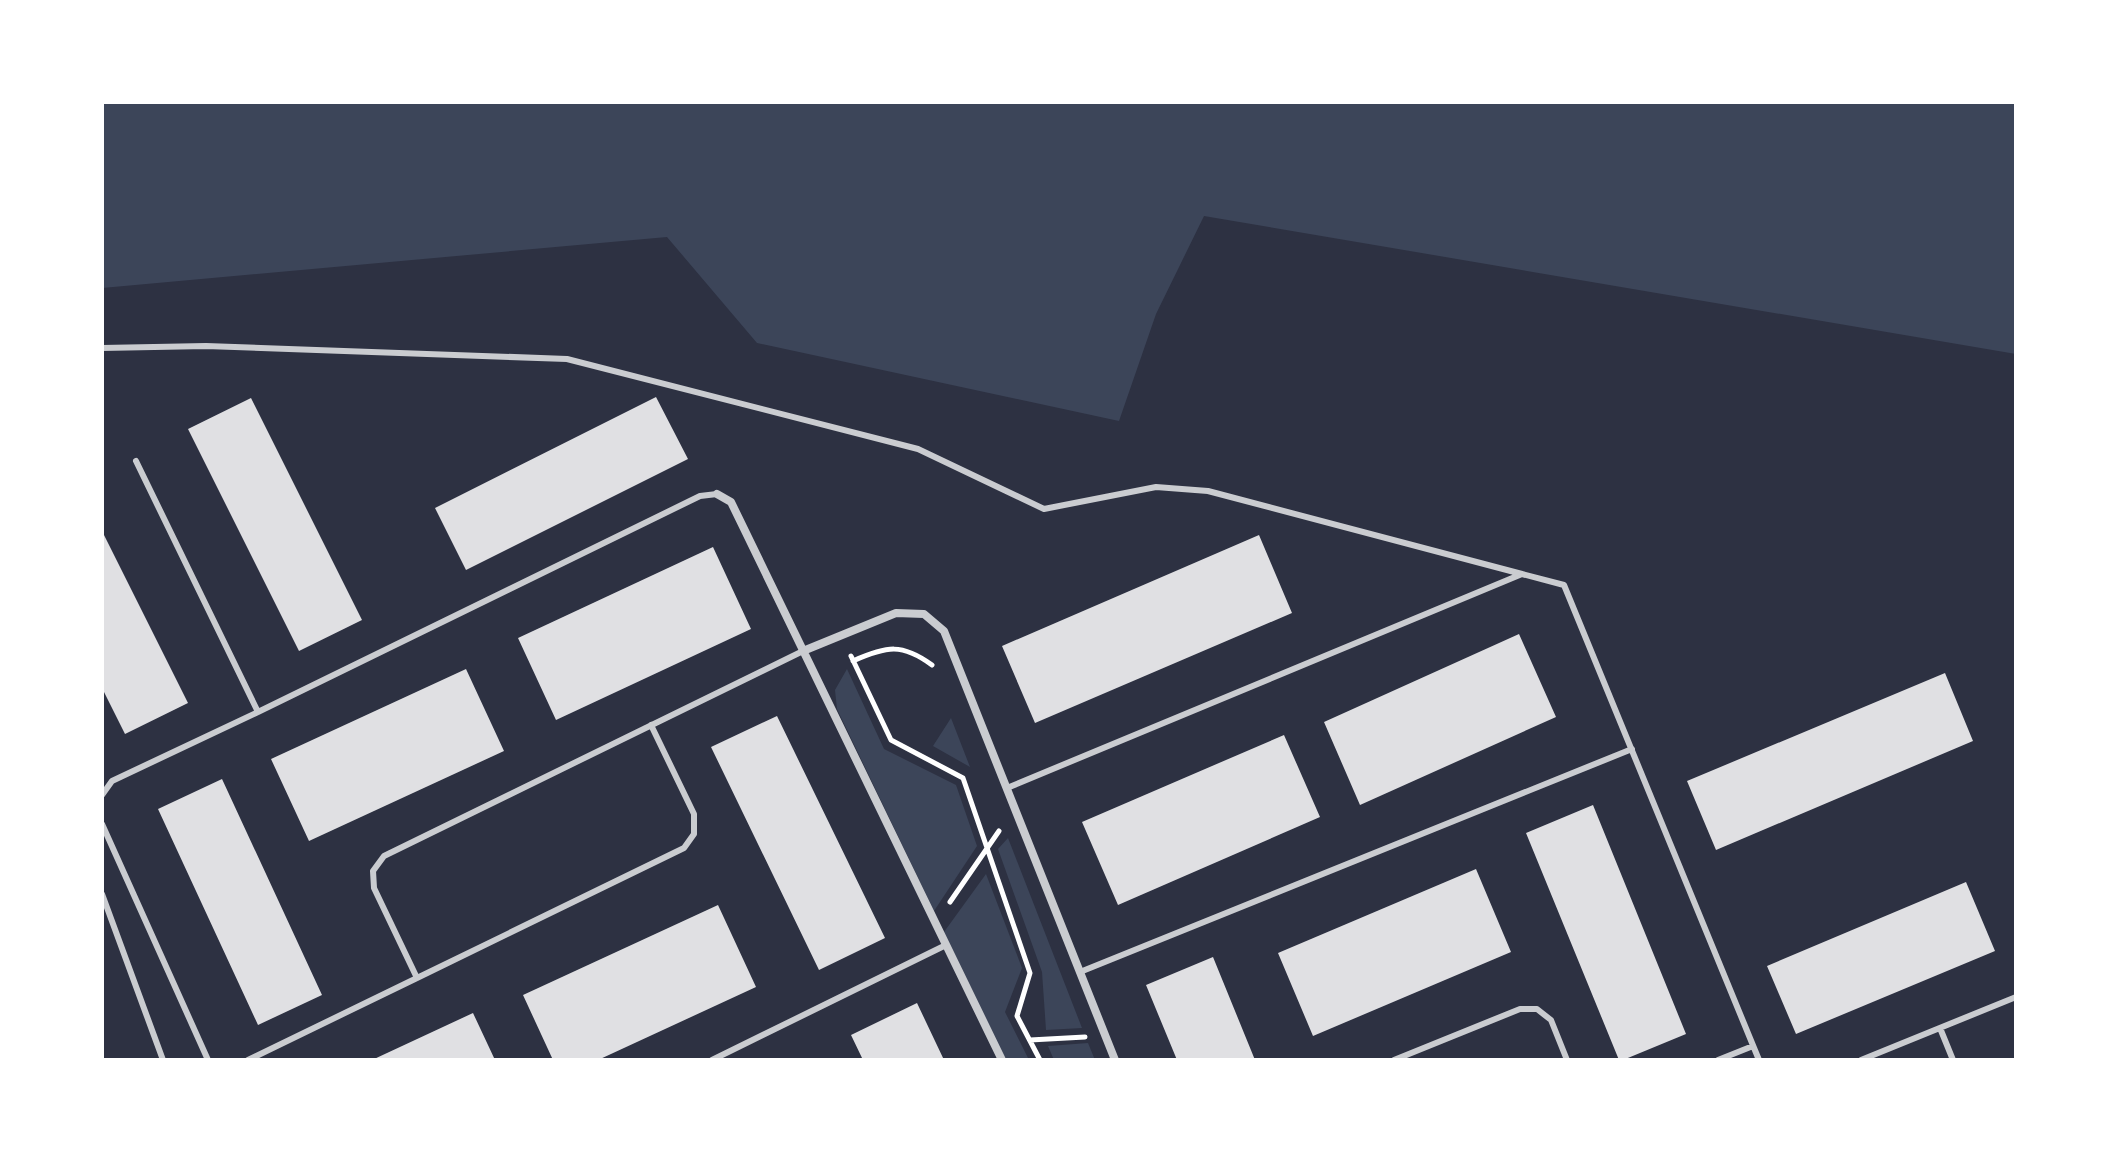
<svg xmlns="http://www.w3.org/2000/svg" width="2118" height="1162" viewBox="0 0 2118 1162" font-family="'Times New Roman',serif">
	<rect width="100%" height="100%" fill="#2d3142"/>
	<path fill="#3c4559" d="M 102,102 L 2016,102 L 2016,354 L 1204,216 L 1156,314 L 1119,421 L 757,343 L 667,237 L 102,288 Z
		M 847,669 L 884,749 L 956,785 L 977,846 L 934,911 L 837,709 L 835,690 Z
		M 951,718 L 970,767 L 933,746 Z
		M 1008,838 L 1082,1028 L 1046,1030 L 1042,972 L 998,849 Z
		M 986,874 L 1022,968 L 1005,1012 L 1029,1060 L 1006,1060 L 944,932 Z
		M 1088,1043 L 1095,1060 L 1054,1060 L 1048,1046 Z"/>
	<path fill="#e0e0e3" d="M 656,397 L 688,459 L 466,570 L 435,508 Z
		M 251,398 L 362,620 L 299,651 L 188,429 Z
		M 102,531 L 188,703 L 125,734 L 102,688 Z
		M 1259,535 L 1292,613 L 1035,723 L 1002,646 Z
		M 713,547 L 751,629 L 556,720 L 518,638 Z
		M 1519,634 L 1556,717 L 1360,805 L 1324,722 Z
		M 466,669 L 504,751 L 309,841 L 271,759 Z
		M 1945,673 L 1973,741 L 1716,850 L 1687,781 Z
		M 777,716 L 885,938 L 819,970 L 711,747 Z
		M 1284,735 L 1320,817 L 1118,905 L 1082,822 Z
		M 222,779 L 322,995 L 258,1025 L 158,809 Z
		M 1593,805 L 1686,1034 L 1623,1060 L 1619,1060 L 1526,833 Z
		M 1476,869 L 1511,952 L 1313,1036 L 1278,953 Z
		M 1966,882 L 1995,951 L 1796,1034 L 1767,966 Z
		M 718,905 L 756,987 L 598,1060 L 553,1060 L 523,995 Z
		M 1213,957 L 1255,1060 L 1177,1060 L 1146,985 Z
		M 917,1003 L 944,1060 L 863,1060 L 851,1035 Z
		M 473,1013 L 495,1060 L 372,1060 Z"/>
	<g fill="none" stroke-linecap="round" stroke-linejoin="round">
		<path stroke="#fff" stroke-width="5" d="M 851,656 L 891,740 L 963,778 L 1030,973 L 1017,1016 L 1040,1060
			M 853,661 C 887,646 902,643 932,665
			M 950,902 L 999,831
			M 1030,1040 L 1085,1037"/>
		<path stroke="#caccd0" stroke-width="6" d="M 102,348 L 206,346 L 567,359 L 918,449 L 1044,509 L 1156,487 L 1208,491 L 1522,574
			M 136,461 L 258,712 L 700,496 L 717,494
			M 1007,788 L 1522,574 L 1564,585 L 1759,1060
			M 102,795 L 112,781 L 258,712
			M 102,824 L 208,1060
			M 102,894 L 163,1060
			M 1080,972 L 1632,749
			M 417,978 L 684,848 L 694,834 L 694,814 L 651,725
			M 1940,1028 L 1953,1060
			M 248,1060 L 417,978 L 374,888 L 373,871 L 384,856 L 803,651
			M 712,1060 L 946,945
			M 1394,1060 L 1520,1009 L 1537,1009 L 1551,1020 L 1567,1060
			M 1718,1060 L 1753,1046
			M 1861,1060 L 2016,997"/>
		<path stroke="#caccd0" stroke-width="8" d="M 717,494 L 731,502 L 1002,1060
			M 803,651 L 896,613 L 924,614 L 944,631 L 1115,1060"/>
	</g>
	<rect width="2118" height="1162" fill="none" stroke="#ffffff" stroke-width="208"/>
</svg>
